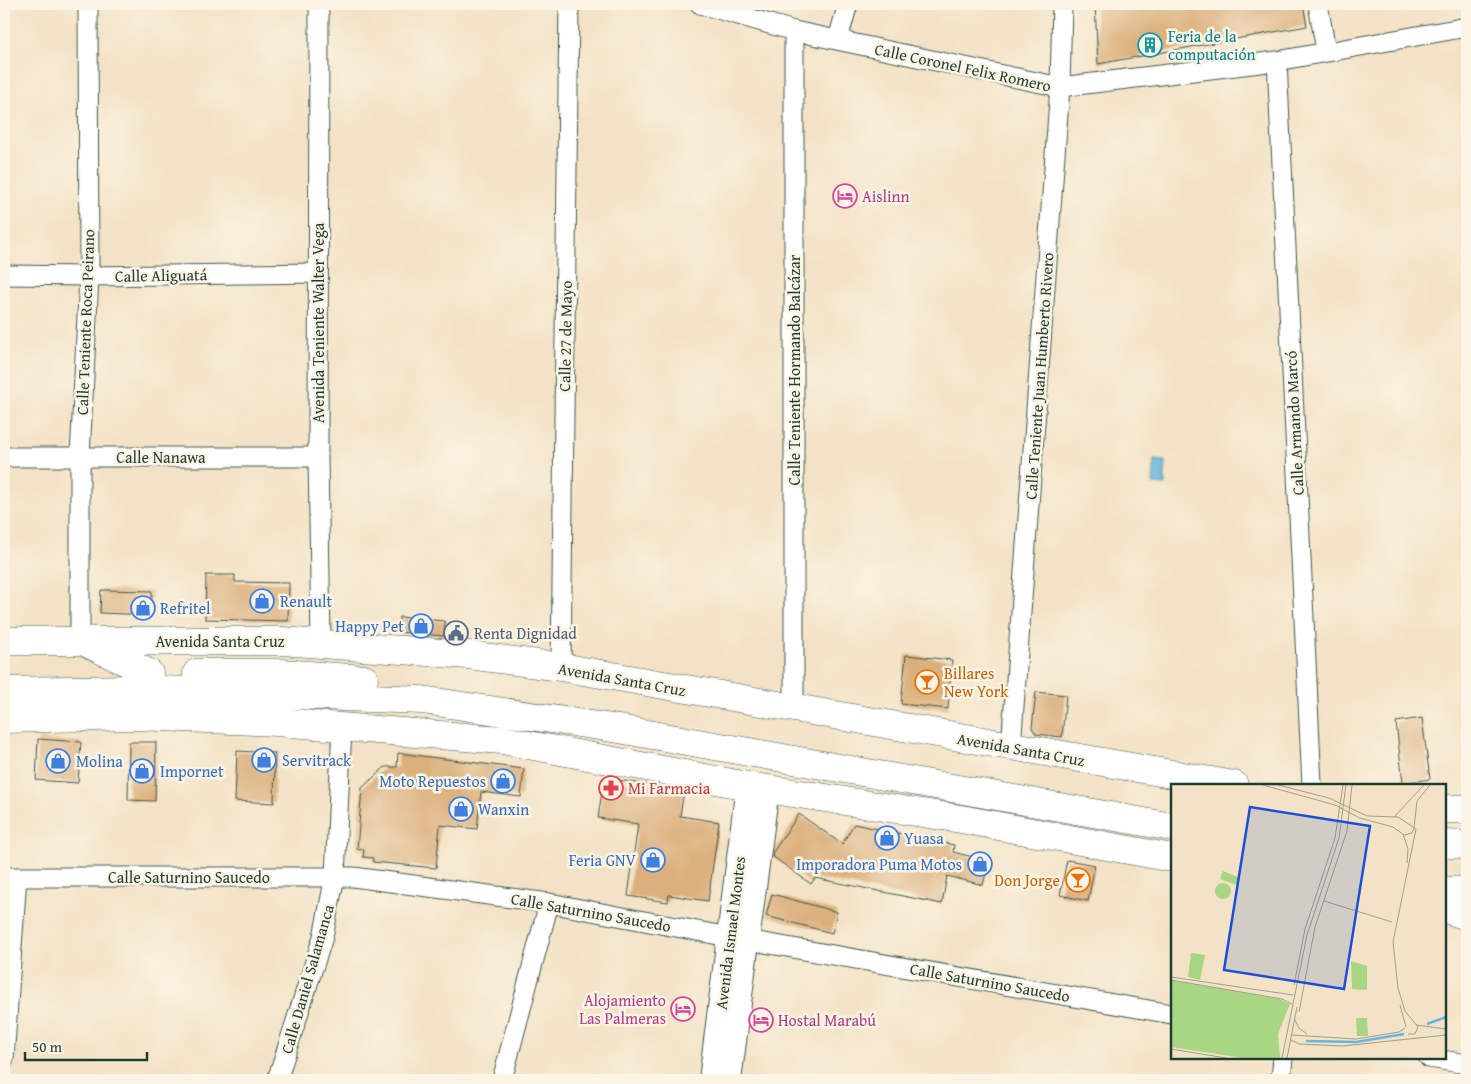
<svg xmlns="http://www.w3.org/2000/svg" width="1471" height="1084" viewBox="0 0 1471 1084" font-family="'Gentium Book Plus',serif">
	<rect width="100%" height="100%" fill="#fcf5e5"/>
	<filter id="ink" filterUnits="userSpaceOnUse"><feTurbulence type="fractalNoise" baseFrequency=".02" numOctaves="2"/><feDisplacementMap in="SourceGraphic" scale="10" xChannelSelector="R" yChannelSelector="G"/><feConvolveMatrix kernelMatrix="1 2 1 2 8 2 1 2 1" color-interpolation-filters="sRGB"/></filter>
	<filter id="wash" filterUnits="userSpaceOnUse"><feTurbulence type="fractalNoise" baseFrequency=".0096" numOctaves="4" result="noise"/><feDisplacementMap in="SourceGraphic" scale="20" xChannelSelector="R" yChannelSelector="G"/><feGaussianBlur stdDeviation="1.12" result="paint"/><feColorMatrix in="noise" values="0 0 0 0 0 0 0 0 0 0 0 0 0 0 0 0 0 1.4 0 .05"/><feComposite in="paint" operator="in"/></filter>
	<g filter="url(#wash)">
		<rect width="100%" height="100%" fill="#f3e2c5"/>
		<path fill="#65b6e0" stroke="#427a8a" d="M 1154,460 L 1165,461 L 1165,485 L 1153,484 Z"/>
		<g id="blocks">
			<path fill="#dcb07d" d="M 1095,4 L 1303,4 L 1307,26 L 1098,64 Z
				M 206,575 L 235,575 L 235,582 L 289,583 L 288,621 L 205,619 Z
				M 101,590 L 152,591 L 151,615 L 100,613 Z
				M 399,617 L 445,621 L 444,636 L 398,632 Z
				M 906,655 L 952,660 L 948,709 L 901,704 Z
				M 1036,692 L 1066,695 L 1062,737 L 1036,734 L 1032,728 Z
				M 1422,718 L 1430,779 L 1403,783 L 1396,722 Z
				M 38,739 L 81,742 L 78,783 L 36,780 Z
				M 129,742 L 156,742 L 155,801 L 128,800 Z
				M 237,751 L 275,753 L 274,803 L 235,801 Z
				M 398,753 L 524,769 L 521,797 L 481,792 L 477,829 L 440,825 L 436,868 L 373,862 L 373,858 L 363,857 L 364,850 L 357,849 L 362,788 L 385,767 L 397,767 Z
				M 604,778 L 684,790 L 680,816 L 719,822 L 708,901 L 669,895 L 668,902 L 628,896 L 638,824 L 598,818 Z
				M 799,814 L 842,844 L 854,824 L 954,845 L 953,852 L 989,861 L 983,885 L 947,876 L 942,904 L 815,878 L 811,884 L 772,856 L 773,852 Z
				M 1067,860 L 1095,865 L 1088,901 L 1060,895 Z
				M 772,894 L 837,912 L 832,933 L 766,916 Z"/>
		</g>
	</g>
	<g filter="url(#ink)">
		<use href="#blocks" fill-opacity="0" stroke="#3f564a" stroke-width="1"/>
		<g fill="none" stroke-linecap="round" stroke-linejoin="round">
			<g stroke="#3f564a" stroke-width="21">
				<path id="minor" d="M 319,4 L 318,457 L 321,642
					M 700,4 L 794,31 L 1060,87 L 1277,61 L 1467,27
					M 1318,4 L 1326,51
					M 838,39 L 848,4
					M 1277,61 L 1312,785
					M 4,275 L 89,276 L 318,273
					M 4,457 L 318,457
					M 80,640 L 80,457 L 89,276 L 88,4
					M 561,667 L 569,4
					M 794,709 L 794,31
					M 1011,747 L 1060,87 L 1062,4
					M 4,877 L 353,877 L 549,903 L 729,937 L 1172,1014
					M 1429,1058 L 1467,1064
					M 4,1059 L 17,877
					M 277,1080 L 323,937 L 335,876 L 342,727
					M 502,1080 L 549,903
					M 1281,1080 L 1283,1058"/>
			</g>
			<g stroke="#3f564a" stroke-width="26">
				<path id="tertiary" d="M 711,1080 L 748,786
					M 729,1080 L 767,788"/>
			</g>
			<g stroke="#3f564a" stroke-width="29">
				<path id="primary" d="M 4,641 L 282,641 L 468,655 L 561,667 L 1234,785
					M 87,643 L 149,673
					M 197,673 L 281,673 L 364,679
					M 4,691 L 136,689 L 422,700 L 619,729 L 1172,827
					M 4,719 L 136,716 L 278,722 L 502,740 L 748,786 L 961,819 L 1172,858
					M 1445,809 L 1467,809
					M 1445,844 L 1467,845
					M 1445,891 L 1467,891
					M 1445,909 L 1467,916"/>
			</g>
			<use href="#minor" stroke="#fff" stroke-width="19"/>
			<use href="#tertiary" stroke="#fff" stroke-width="24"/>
			<use href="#primary" stroke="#fff" stroke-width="28"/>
		</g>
	</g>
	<defs>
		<g id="building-ring" transform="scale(1.25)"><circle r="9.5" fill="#fcf5e5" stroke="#0f9aa8" stroke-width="1.5"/><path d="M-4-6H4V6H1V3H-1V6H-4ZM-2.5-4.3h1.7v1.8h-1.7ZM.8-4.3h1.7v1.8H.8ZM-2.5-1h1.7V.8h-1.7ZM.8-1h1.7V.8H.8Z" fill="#0f9aa8"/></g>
		<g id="hotel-ring" transform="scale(1.25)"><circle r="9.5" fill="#fcf5e5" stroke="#d1479c" stroke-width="1.5"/><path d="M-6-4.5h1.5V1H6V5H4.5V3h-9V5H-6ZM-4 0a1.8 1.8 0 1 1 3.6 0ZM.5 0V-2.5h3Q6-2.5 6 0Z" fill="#d1479c"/></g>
		<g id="shop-ring" transform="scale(1.25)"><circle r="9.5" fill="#fcf5e5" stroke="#3f7fe0" stroke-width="1.5"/><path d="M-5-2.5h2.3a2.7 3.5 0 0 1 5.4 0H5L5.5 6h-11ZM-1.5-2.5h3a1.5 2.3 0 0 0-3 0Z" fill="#3f7fe0"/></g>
		<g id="civic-ring" transform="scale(1.25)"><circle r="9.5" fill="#fcf5e5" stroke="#5c6f8a" stroke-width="1.5"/><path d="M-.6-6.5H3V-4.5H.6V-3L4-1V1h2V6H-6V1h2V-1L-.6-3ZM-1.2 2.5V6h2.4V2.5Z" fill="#5c6f8a"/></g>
		<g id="bar-ring" transform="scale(1.25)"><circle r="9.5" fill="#fcf5e5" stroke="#e8710a" stroke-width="1.5"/><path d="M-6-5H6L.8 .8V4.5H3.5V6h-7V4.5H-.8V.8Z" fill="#e8710a"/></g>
		<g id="pharmacy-ring" transform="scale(1.25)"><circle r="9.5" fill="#fcf5e5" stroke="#e0444e" stroke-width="1.5"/><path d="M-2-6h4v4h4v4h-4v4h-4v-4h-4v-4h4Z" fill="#e0444e"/></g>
	</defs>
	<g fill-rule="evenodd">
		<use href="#building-ring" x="1150" y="45"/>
		<use href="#hotel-ring" x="845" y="196"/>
		<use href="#shop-ring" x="262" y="601"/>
		<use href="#shop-ring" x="143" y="608"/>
		<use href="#shop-ring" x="421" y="626"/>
		<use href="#civic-ring" x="456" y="633"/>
		<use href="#bar-ring" x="927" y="682"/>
		<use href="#shop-ring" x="264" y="760"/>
		<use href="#shop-ring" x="58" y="761"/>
		<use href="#shop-ring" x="142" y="771"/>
		<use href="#shop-ring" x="503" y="781"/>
		<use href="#pharmacy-ring" x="611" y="788"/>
		<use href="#shop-ring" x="461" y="809"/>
		<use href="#shop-ring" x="887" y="838"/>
		<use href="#shop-ring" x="653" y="860"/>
		<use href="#shop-ring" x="980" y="864"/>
		<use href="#bar-ring" x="1078" y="880"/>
		<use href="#hotel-ring" x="683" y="1009"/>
		<use href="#hotel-ring" x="761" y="1020"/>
	</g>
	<g text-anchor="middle" stroke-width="5" stroke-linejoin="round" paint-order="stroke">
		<g font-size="16" fill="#0d838f" stroke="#fcf5e5" text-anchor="start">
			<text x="1168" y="42">Feria de la<tspan x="1168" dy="18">computación</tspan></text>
		</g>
		<g font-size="16" fill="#1f3d34" stroke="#fcf5e5">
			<text transform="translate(963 67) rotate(12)" y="6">Calle Coronel Felix Romero</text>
			<text transform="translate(161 275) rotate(-1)" y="6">Calle Aliguatá</text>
			<text transform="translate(85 322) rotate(-88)" y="6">Calle Teniente Roca Peirano</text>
			<text transform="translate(318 323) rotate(-90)" y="6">Avenida Teniente Walter Vega</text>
			<text transform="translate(565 336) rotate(-89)" y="6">Calle 27 de Mayo</text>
			<text transform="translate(794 370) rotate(-90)" y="6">Calle Teniente Hormando Balcázar</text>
			<text transform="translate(1039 376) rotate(-86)" y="6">Calle Teniente Juan Humberto Rivero</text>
			<text transform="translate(1294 423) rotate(-93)" y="6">Calle Armando Marcó</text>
			<text x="161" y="463">Calle Nanawa</text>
			<text x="220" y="647">Avenida Santa Cruz</text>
			<text transform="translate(622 679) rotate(10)" y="6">Avenida Santa Cruz</text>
			<text transform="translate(1021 749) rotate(10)" y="6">Avenida Santa Cruz</text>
			<text x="189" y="883">Calle Saturnino Saucedo</text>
			<text transform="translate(591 912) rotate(10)" y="6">Calle Saturnino Saucedo</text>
			<text transform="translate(730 933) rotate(-83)" y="6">Avenida Ismael Montes</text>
			<text transform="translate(307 979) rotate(-74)" y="6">Calle Daniel Salamanca</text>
			<text transform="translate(990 982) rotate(10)" y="6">Calle Saturnino Saucedo</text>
		</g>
		<g font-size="16" fill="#b23c85" stroke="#fcf5e5" text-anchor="start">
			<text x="862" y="202">Aislinn</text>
			<text x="666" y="1006" text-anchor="end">Alojamiento<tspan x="666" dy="18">Las Palmeras</tspan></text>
			<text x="778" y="1026">Hostal Marabú</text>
		</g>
		<g font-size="16" fill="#366cbe" stroke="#fcf5e5" text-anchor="start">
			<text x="280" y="607">Renault</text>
			<text x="160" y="614">Refritel</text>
			<text x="404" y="632" text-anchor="end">Happy Pet</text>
			<text x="282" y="766">Servitrack</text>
			<text x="76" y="767">Molina</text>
			<text x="160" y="777">Impornet</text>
			<text x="486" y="787" text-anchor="end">Moto Repuestos</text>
			<text x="478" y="815">Wanxin</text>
			<text x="904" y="844">Yuasa</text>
			<text x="636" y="866" text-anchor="end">Feria GNV</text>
			<text x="962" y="870" text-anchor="end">Imporadora Puma Motos</text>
		</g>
		<g font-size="16" fill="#4e5e75" stroke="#fcf5e5" text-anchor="start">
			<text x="474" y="639">Renta Dignidad</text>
		</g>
		<g font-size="16" fill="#c56008" stroke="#fcf5e5" text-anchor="start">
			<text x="944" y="679">Billares<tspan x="944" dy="18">New York</tspan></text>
			<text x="1060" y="886" text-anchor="end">Don Jorge</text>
		</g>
		<g font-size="16" fill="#be3a42" stroke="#fcf5e5" text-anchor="start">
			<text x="628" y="794">Mi Farmacia</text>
		</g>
	</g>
	<g transform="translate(1171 784)">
		<rect width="275" height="275" fill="#f3e2c5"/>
		<path d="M 52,87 L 69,94 L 65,101 L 49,95 ZM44 107a8 8 0 1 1 16 0a8 8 0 1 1-16 0ZM 20,169 L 34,171 L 29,196 L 17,193 ZM 180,177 L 196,182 L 196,206 L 181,205 ZM 0,196 L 108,215 L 119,220 L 107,250 L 109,274 L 72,274 L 0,263 ZM 185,234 L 196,234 L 197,252 L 186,252 Z" fill="#a8d683"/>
		<path fill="none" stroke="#65b6e0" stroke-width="2.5" d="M 256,240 L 275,233M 135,257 L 185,258 L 233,250"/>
		<path fill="none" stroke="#9ea08b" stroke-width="1" d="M 92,1 L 164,21 L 189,34 L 222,43 L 233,51 L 241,49 L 243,44M 107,1 L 158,14 L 196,32 L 227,33 L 245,45 L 222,158 L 227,204 L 234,227 L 247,243 L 244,250 L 237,250M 223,33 L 253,1M 243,44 L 246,17 L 259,1M 232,50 L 237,65 L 236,79M 153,117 L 221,138M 0,193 L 122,211M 0,196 L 111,215 L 121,220M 123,201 L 134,145 L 164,54 L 172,1M 229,221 L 235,243M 128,228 L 144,143 L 176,47 L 181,1M 124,236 L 128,244 L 136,250M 245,241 L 275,245M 121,251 L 185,255 L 228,248 L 234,244M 120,256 L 128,260 L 172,262 L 275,251M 0,265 L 55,274M 111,274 L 136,151 L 168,54 L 175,1M 116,274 L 126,223"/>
		<path fill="#1d4ed8" fill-opacity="0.15" stroke="#1d4ed8" stroke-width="2.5" d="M 79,23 L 199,42 L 173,205 L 53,186 Z"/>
		<rect width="275" height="275" fill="none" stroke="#1f3d34" stroke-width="2.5"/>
	</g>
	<rect width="1471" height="1084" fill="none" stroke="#fcf5e5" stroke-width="20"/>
	<path d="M25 1052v8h122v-8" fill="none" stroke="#1f3d34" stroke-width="2.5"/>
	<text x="32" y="1052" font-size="15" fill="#1f3d34" stroke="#fcf5e5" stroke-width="4" paint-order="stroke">50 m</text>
</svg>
